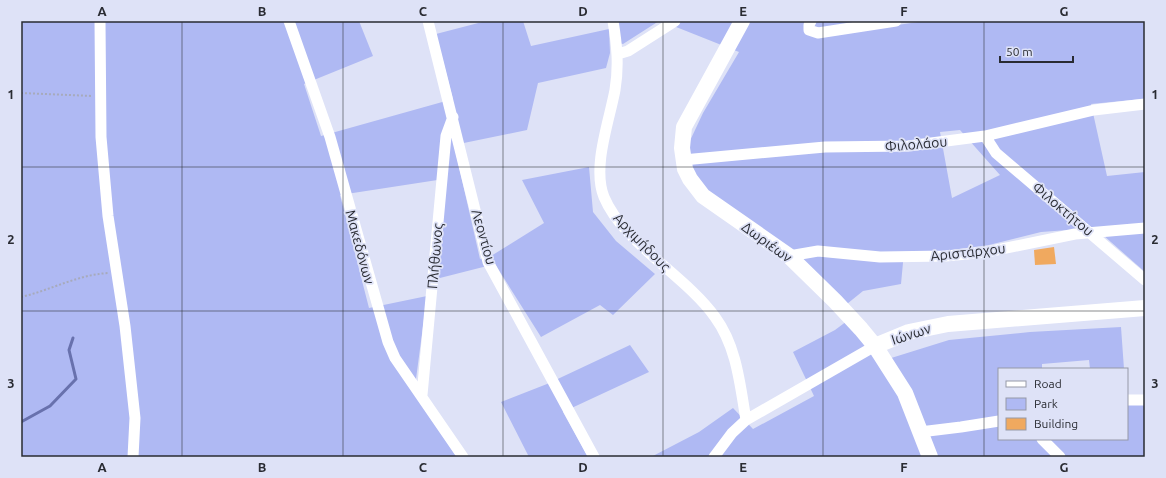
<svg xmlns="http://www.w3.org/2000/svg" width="1166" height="478" viewBox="0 0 1166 478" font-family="Ubuntu,sans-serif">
	<rect width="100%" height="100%" fill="#dee2f7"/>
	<path fill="#afb9f3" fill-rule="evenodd" d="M 21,21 L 359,21 L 373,56 L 304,84 L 321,136 L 453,99 L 436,34 L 486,21 L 523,21 L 531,46 L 609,29 L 610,53 L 606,68 L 538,83 L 527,130 L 454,145 L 480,259 L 491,256 L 544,223 L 522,180 L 589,167 L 593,212 L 616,241 L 655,274 L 613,315 L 600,305 L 541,337 L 495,264 L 436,279 L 444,179 L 340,195 L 369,308 L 427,296 L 414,394 L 457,457 L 21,457 Z
		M 616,21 L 659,21 L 623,44 L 619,43 Z
		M 661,21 L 862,21 L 863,30 L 925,21 L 1145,21 L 1145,112 L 1142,99 L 1091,104 L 1107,176 L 1145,172 L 1145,272 L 1095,228 L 1041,232 L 989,245 L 937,252 L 904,252 L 901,284 L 863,291 L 842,308 L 714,201 L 693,175 L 688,145 L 703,113 L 739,52 ZM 960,130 L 1000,175 L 952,198 L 940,132 Z
		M 851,318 L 888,359 L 949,340 L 1030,332 L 1121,327 L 1124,369 L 1090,369 L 1089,360 L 1042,364 L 1042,369 L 999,369 L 999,439 L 1127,439 L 1127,401 L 1145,404 L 1145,457 L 651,457 L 699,432 L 733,408 L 753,429 L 814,396 L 793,352 L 835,330 Z
		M 630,345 L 649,372 L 563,412 L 588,457 L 529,457 L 501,402 L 547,384 Z"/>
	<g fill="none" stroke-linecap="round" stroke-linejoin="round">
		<path stroke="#6871ad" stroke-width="3" d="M 21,422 L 50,406 L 76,379 L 69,350 L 73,338"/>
	</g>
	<path fill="#f0a95f" d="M 1054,247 L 1056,264 L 1035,265 L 1034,250 Z"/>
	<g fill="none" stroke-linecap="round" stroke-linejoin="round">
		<path stroke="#a7aabb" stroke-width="2" stroke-dasharray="2 2" stroke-linecap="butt" d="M 21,93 L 92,96
			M 21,297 C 51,290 77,275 108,273"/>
		<path stroke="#fff" stroke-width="11" d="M 100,21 L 101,137 L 108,216 L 125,326 L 135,418 L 133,457
			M 289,21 L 330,137 L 388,342 L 395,358 L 463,457
			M 428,21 L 488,262 L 594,457
			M 613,21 C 617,45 619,66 615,90 C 609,122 592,167 604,197 C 623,243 686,276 715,317 C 737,347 740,385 746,420
			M 811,21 L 809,25 L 809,30 L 818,33 L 896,21
			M 618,54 L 628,51 L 675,21
			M 985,136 L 996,153 L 1145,280
			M 683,160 L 825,147 L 908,146 L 985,136 L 1094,110 L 1145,104
			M 789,256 L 818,251 L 880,257 L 946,256 L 987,252 L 1075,234 L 1145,228
			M 422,395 L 446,136 L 453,117
			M 1127,400 L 1145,400
			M 920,432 L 961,427 L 999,421
			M 1042,439 L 1060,457
			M 714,457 L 732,433 L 746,420 L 875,346"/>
		<path stroke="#fff" stroke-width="16" d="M 742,21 L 684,127 L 682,148 L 685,169 L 690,179 L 703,196 L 789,256 L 835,301 L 861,329 L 875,346 L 905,393 L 930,457
			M 875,346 L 909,332 L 948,324 L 1145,308"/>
	</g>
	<path fill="none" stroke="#292b32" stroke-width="1" stroke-opacity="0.55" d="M 182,21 L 182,457M 343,21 L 343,457M 503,21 L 503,457M 663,21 L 663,457M 823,21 L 823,457M 984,21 L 984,457M 21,167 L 1145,167M 21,311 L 1145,311"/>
	<g text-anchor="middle" stroke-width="3.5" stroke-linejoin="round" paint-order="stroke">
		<g font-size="14" fill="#292b32" stroke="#dee2f7">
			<text transform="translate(916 144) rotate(-5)" y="5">Φιλολάου</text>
			<text transform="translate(1063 209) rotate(40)" y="5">Φιλοκτήτου</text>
			<text transform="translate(484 237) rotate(74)" y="5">Λεοντίου</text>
			<text transform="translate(642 242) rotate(46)" y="5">Αρχιμήδους</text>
			<text transform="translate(767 242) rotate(36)" y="5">Δωριέων</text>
			<text transform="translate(360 247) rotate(75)" y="5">Μακεδόνων</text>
			<text transform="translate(968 252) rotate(-6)" y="5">Αριστάρχου</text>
			<text transform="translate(435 256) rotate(-85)" y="5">Πλήθωνος</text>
			<text transform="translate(911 334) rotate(-18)" y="5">Ιώνων</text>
		</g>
	</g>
	<rect width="1166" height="478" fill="none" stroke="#dee2f7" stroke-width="44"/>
	<rect x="998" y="368" width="130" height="72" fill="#dee2f7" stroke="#9699a8"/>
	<rect x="1006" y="381" width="20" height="6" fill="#ffffff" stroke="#9699a8"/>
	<text x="1034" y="388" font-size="12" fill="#292b32">Road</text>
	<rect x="1006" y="398" width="20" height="12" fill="#afb9f3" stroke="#9699a8"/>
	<text x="1034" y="408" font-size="12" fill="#292b32">Park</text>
	<rect x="1006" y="418" width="20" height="12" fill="#f0a95f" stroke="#9699a8"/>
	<text x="1034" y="428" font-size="12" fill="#292b32">Building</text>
	<path d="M1000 56v6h73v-6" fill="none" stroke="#292b32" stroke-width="2"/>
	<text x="1006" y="56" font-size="12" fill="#292b32" stroke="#dee2f7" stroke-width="3" paint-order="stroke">50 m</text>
	<rect x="22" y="22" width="1122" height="434" fill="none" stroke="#292b32" stroke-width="1.5"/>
	<g font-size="13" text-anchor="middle" font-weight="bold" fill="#292b32">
		<text x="102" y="16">A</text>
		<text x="262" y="16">B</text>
		<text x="423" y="16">C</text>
		<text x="583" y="16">D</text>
		<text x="743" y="16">E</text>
		<text x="904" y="16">F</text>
		<text x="1064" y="16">G</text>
		<text x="11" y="99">1</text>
		<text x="1155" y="99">1</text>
		<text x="11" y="244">2</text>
		<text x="1155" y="244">2</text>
		<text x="11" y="388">3</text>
		<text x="1155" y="388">3</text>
		<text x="102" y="472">A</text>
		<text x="262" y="472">B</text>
		<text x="423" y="472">C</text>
		<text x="583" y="472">D</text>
		<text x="743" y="472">E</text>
		<text x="904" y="472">F</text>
		<text x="1064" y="472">G</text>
	</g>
</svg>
